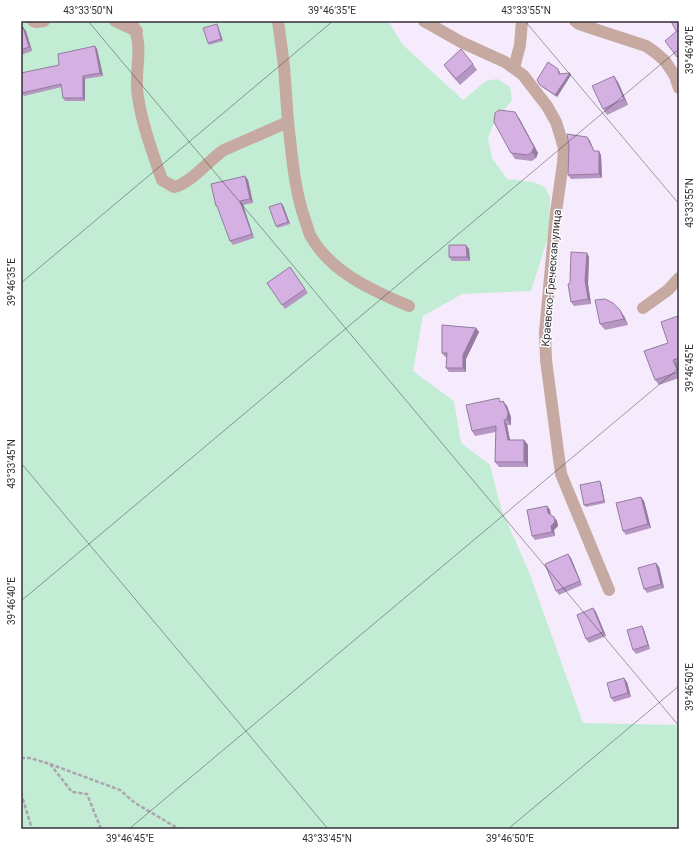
<svg xmlns="http://www.w3.org/2000/svg" width="700" height="850" viewBox="0 0 700 850" font-family="Roboto,sans-serif">
	<rect width="100%" height="100%" fill="#f6ebfd"/>
	<path fill="#c2edd4" d="M 21,21 L 388,21 L 403,45 L 463,100 L 486,81 L 497,79 L 510,87 L 512,100 L 494,123 L 488,138 L 492,158 L 507,179 L 533,182 L 545,187 L 550,197 L 549,234 L 531,291 L 462,294 L 423,316 L 413,371 L 454,401 L 461,443 L 490,465 L 501,508 L 529,572 L 583,723 L 679,725 L 679,829 L 21,829 Z"/>
	<g fill="none" stroke-linecap="round" stroke-linejoin="round">
		<path stroke="#ada4b2" stroke-width="2.5" stroke-dasharray="4 2" stroke-linecap="butt" d="M 21,758 L 30,758 L 50,764 L 72,792 L 87,794 L 101,829
			M 50,764 L 120,790 L 135,803 L 179,829
			M 21,793 L 32,829"/>
		<path stroke="#c6a9a0" stroke-width="12" d="M 33,21 L 36,22 L 44,21
			M 115,21 L 137,31
			M 131,21 C 146,48 133,68 138,97 C 142,124 153,154 162,180 L 174,187 C 191,183 208,161 224,150 L 288,122 L 284,66 L 278,21
			M 424,21 L 461,42 L 505,62 L 523,75 L 547,106 L 556,122 L 561,138 L 564,149 L 563,163 L 556,212 L 545,332 L 546,360 L 561,474 L 609,590
			M 575,21 L 579,24 L 646,46 L 656,53 L 665,61 L 675,76 L 679,88
			M 514,68 L 520,45 L 522,21
			M 288,122 C 292,155 294,188 305,220 C 307,225 308,230 310,235 C 330,272 373,291 409,306
			M 643,308 L 668,290 L 679,278"/>
	</g>
	<path fill="#b697c3" d="M 218,26 L 223,41 L 209,45 L 208,43 Z
		M 21,27 L 23,27 L 26,31 L 32,51 L 21,55 Z
		M 95,46 L 97,49 L 103,76 L 85,79 L 85,101 L 65,101 L 63,98 L 62,87 L 24,96 L 22,93 L 59,65 Z
		M 473,64 L 477,70 L 460,85 L 448,71 L 444,65 Z
		M 560,71 L 560,74 L 571,75 L 557,97 L 542,87 L 537,80 Z
		M 618,82 L 628,105 L 607,115 L 603,109 Z
		M 519,118 L 538,153 L 536,158 L 532,161 L 515,159 L 511,153 Z
		M 587,137 L 590,141 L 594,151 L 601,155 L 602,178 L 571,179 L 568,175 Z
		M 245,176 L 248,180 L 253,203 L 243,205 L 254,238 L 233,245 L 230,241 L 219,209 L 216,206 Z
		M 283,205 L 290,224 L 278,228 L 276,226 Z
		M 466,245 L 469,249 L 470,261 L 452,261 L 449,257 Z
		M 587,253 L 589,257 L 588,284 L 591,304 L 574,306 L 571,302 L 570,283 Z
		M 290,267 L 308,293 L 285,309 L 267,283 Z
		M 624,316 L 628,325 L 605,330 L 600,324 Z
		M 679,318 L 679,364 L 677,365 L 679,371 L 679,378 L 659,385 L 655,380 Z
		M 476,328 L 479,332 L 466,359 L 466,372 L 449,372 L 446,368 L 447,357 L 445,357 L 442,353 Z
		M 501,401 L 507,406 L 511,417 L 511,425 L 507,425 L 510,440 L 524,440 L 528,445 L 528,467 L 499,467 L 495,462 L 496,432 L 475,436 L 472,431 Z
		M 601,483 L 605,503 L 586,507 L 584,505 Z
		M 641,497 L 644,501 L 651,528 L 626,535 L 623,531 Z
		M 547,506 L 550,510 L 551,515 L 554,517 L 557,521 L 558,526 L 554,530 L 555,536 L 535,540 L 532,536 Z
		M 571,558 L 582,585 L 559,595 L 556,591 Z
		M 656,563 L 659,567 L 664,588 L 647,593 L 644,589 Z
		M 593,608 L 596,612 L 606,636 L 589,643 L 586,639 Z
		M 644,630 L 650,649 L 636,654 L 633,650 Z
		M 627,682 L 631,697 L 614,702 L 611,698 Z"/>
	<path fill="#947b9f" d="M 217,24 L 218,26 L 223,41 L 221,39 Z
		M 23,27 L 26,31 L 32,51 L 29,47 Z
		M 95,46 L 97,49 L 103,76 L 100,73 Z
		M 570,73 L 571,75 L 557,97 L 555,95 Z
		M 83,76 L 85,79 L 85,101 L 83,98 Z
		M 614,76 L 618,82 L 628,105 L 624,99 Z
		M 515,112 L 519,118 L 538,153 L 536,158 L 532,152 Z
		M 587,137 L 590,141 L 596,155 Z
		M 599,151 L 601,155 L 602,178 L 599,174 Z
		M 245,176 L 248,180 L 253,203 L 250,199 Z
		M 240,201 L 243,205 L 254,238 L 252,234 Z
		M 281,203 L 283,205 L 290,224 L 288,222 Z
		M 466,245 L 469,249 L 470,261 L 467,257 Z
		M 587,253 L 589,257 L 588,284 L 591,304 L 588,299 L 585,280 Z
		M 620,310 L 624,316 L 628,325 L 624,319 Z
		M 476,328 L 479,332 L 466,359 L 466,372 L 463,368 L 463,355 Z
		M 673,360 L 677,365 L 679,371 L 679,374 L 678,372 Z
		M 503,401 L 507,406 L 511,417 L 511,425 L 507,419 Z
		M 504,420 L 507,425 L 511,445 L 508,440 Z
		M 524,440 L 528,445 L 528,467 L 524,462 Z
		M 600,481 L 601,483 L 605,503 L 604,501 Z
		M 641,497 L 644,501 L 651,528 L 648,524 Z
		M 547,506 L 550,510 L 551,517 L 548,513 Z
		M 554,517 L 557,521 L 558,526 L 554,530 L 555,536 L 552,532 L 551,526 Z
		M 568,554 L 571,558 L 582,585 L 580,581 Z
		M 656,563 L 659,567 L 664,588 L 661,584 Z
		M 593,608 L 596,612 L 606,636 L 603,632 Z
		M 642,626 L 644,630 L 650,649 L 648,645 Z
		M 624,678 L 627,682 L 631,697 L 628,693 Z"/>
	<path fill="#d4b0e3" stroke="#947b9f" d="M 671,21 L 679,21 L 679,29 L 676,31 Z
		M 217,24 L 221,39 L 208,43 L 203,28 Z
		M 21,27 L 23,27 L 29,47 L 21,50 Z
		M 679,29 L 679,55 L 677,57 L 665,41 Z
		M 95,46 L 100,73 L 83,76 L 83,98 L 63,98 L 61,84 L 22,93 L 21,90 L 21,73 L 59,65 L 58,54 Z
		M 461,49 L 473,64 L 456,79 L 444,65 Z
		M 548,62 L 558,69 L 559,74 L 570,73 L 555,95 L 540,85 L 537,80 Z
		M 614,76 L 624,99 L 603,109 L 592,86 Z
		M 499,110 L 515,112 L 534,147 L 532,152 L 528,155 L 511,153 L 494,122 L 495,113 Z
		M 567,134 L 587,137 L 594,151 L 599,151 L 599,174 L 568,175 L 569,146 Z
		M 245,176 L 250,199 L 240,201 L 252,234 L 230,241 L 217,206 L 216,206 L 211,184 Z
		M 281,203 L 288,222 L 276,226 L 269,207 Z
		M 449,245 L 466,245 L 467,257 L 449,257 Z
		M 571,252 L 587,253 L 585,280 L 588,299 L 571,302 L 568,284 L 570,283 Z
		M 290,267 L 305,289 L 282,305 L 267,283 Z
		M 605,299 L 613,303 L 620,310 L 624,319 L 600,324 L 595,300 Z
		M 678,316 L 679,320 L 679,358 L 673,360 L 678,372 L 655,380 L 644,351 L 668,343 L 661,322 Z
		M 442,325 L 476,328 L 463,355 L 463,368 L 446,368 L 447,353 L 442,353 Z
		M 499,398 L 500,402 L 503,401 L 508,412 L 507,419 L 504,420 L 508,440 L 524,440 L 524,462 L 495,462 L 496,426 L 472,431 L 466,405 Z
		M 600,481 L 604,501 L 584,505 L 580,485 Z
		M 641,497 L 648,524 L 623,531 L 616,503 Z
		M 547,506 L 548,513 L 554,517 L 555,522 L 551,526 L 552,532 L 532,536 L 527,510 Z
		M 568,554 L 580,581 L 556,591 L 545,564 Z
		M 656,563 L 661,584 L 644,589 L 638,568 Z
		M 593,608 L 603,632 L 586,639 L 577,615 Z
		M 642,626 L 648,645 L 633,650 L 627,630 Z
		M 624,678 L 628,693 L 611,698 L 607,683 Z"/>
	<path fill="none" stroke="#352f38" stroke-width="1" stroke-opacity="0.45" d="M 88,21 L 679,726M 525,21 L 679,204M 21,283 L 333,21M 21,463 L 328,829M 21,601 L 679,49M 129,829 L 679,368M 508,829 L 679,686"/>
	<g text-anchor="middle" stroke-width="3" stroke-linejoin="round" paint-order="stroke">
		<g font-size="11" fill="#352f38" stroke="#fff">
			<text transform="translate(551 278) rotate(-85)" y="4">Краевско-Греческая улица</text>
		</g>
	</g>
	<rect width="700" height="850" fill="none" stroke="#ffffff" stroke-width="44"/>
	<rect x="22" y="22" width="656" height="806" fill="none" stroke="#352f38" stroke-width="1.5"/>
	<g font-size="10" text-anchor="middle" fill="#352f38">
		<text x="88" y="14">43°33'50"N</text>
		<text x="332" y="14">39°46'35"E</text>
		<text x="526" y="14">43°33'55"N</text>
		<text transform="translate(689 50) rotate(-90)" y="4">39°46'40"E</text>
		<text transform="translate(689 203) rotate(-90)" y="4">43°33'55"N</text>
		<text transform="translate(11 282) rotate(-90)" y="4">39°46'35"E</text>
		<text transform="translate(689 368) rotate(-90)" y="4">39°46'45"E</text>
		<text transform="translate(11 464) rotate(-90)" y="4">43°33'45"N</text>
		<text transform="translate(11 601) rotate(-90)" y="4">39°46'40"E</text>
		<text transform="translate(689 687) rotate(-90)" y="4">39°46'50"E</text>
		<text x="130" y="842">39°46'45"E</text>
		<text x="327" y="842">43°33'45"N</text>
		<text x="510" y="842">39°46'50"E</text>
	</g>
</svg>
